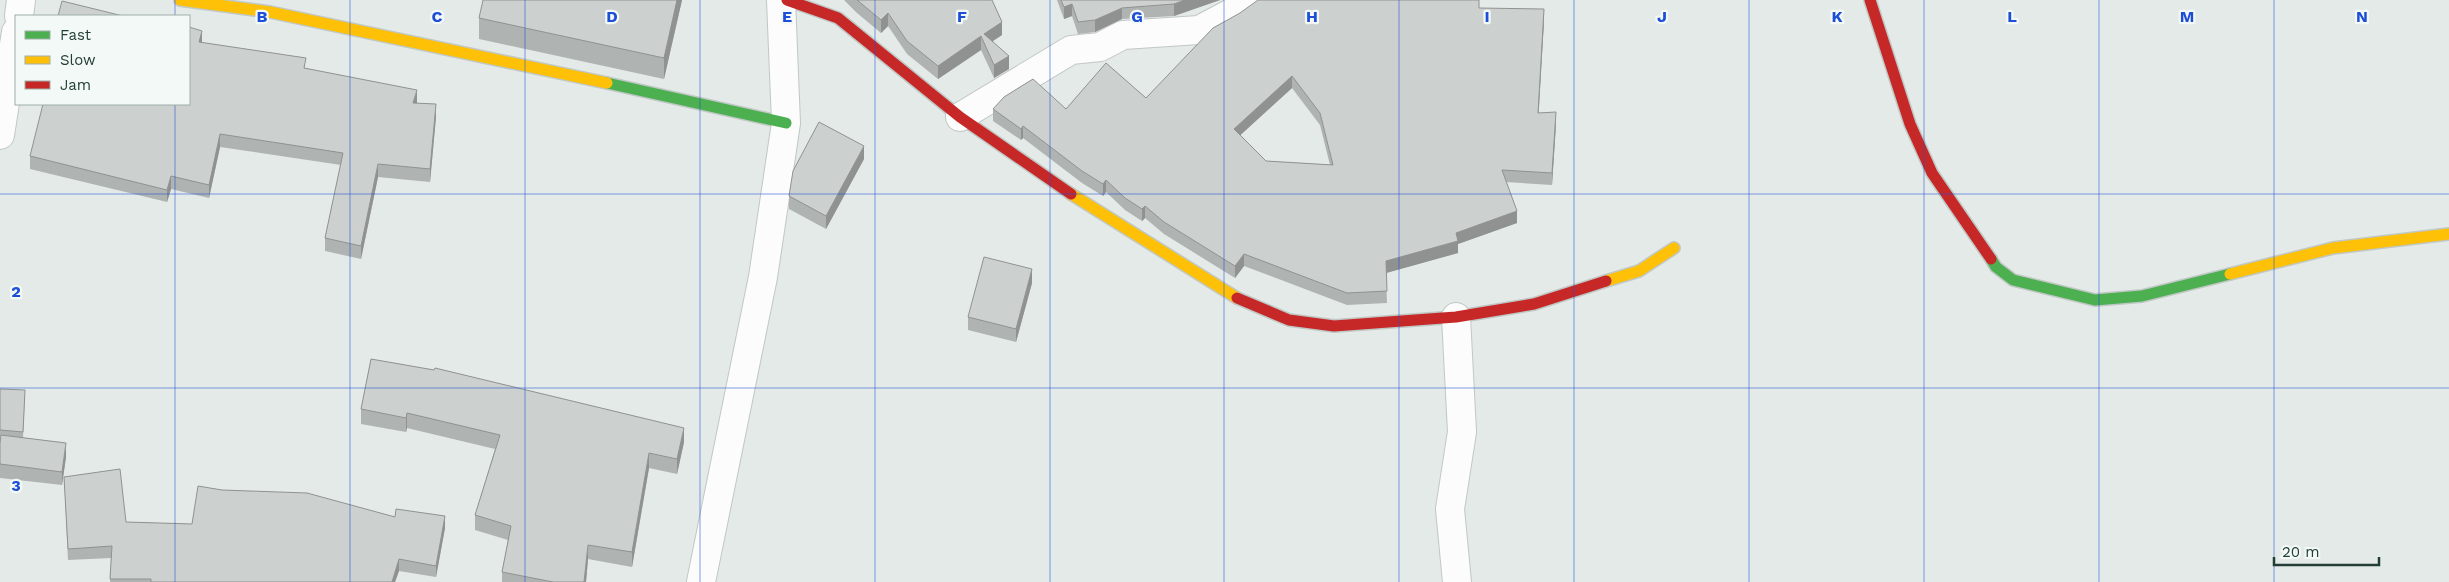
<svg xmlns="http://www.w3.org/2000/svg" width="2449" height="582" viewBox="0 0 2449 582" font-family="'Work Sans',sans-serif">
	<rect width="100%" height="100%" fill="#e4eae7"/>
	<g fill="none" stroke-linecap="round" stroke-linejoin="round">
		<g stroke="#c1c7c4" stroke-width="30">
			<path id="street" d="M 19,16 L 21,0
				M 960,117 L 1071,50 L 1100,47 L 1123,35 L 1199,30 L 1231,13 L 1248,0
				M 0,135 L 16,32
				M 1456,317 L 1462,432 L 1450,509 L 1457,582
				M 701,582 L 763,277 L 786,123 L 781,0"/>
		</g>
		<g stroke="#c0c8c5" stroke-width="14">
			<path id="fast" d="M 607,83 L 786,123
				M 1991,259 L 1996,267 L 2013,280 L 2095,300 L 2142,296 L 2230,274"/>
		</g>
		<g stroke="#c0c8c5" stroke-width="14">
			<path id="slow" d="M 180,0 L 270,12 L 607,83
				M 1071,194 L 1237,298
				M 2230,274 L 2333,248 L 2449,234
				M 1606,281 L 1639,271 L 1674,248"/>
		</g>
		<g stroke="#c0c8c5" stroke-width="14">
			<path id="jam" d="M 787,0 L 838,18 L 960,117 L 1071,194
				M 1870,0 L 1910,124 L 1932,173 L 1991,259
				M 1237,298 L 1289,320 L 1334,326 L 1456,317 L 1534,304 L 1606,281"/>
		</g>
		<use href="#street" stroke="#fbfcfb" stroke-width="28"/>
		<use href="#fast" stroke="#4caf50" stroke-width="11"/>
		<use href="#slow" stroke="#ffc107" stroke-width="11"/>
		<use href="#jam" stroke="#c62828" stroke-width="11"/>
	</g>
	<path fill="#afb4b2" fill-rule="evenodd" d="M 682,0 L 664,79 L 479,39 L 479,18 Z
		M 844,0 L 992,0 L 1002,35 L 993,41 L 1009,69 L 994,78 L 981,50 L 938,79 L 907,54 L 888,26 L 881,33 L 857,13 Z
		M 1057,0 L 1220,0 L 1174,16 L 1122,19 L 1095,32 L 1078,34 L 1072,16 L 1064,19 Z
		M 1479,8 L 1544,21 L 1538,113 L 1556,124 L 1552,185 L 1506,182 L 1517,223 L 1458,244 L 1458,253 L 1386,273 L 1387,303 L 1347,305 L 1244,266 L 1235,278 L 1164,234 L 1145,218 L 1142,221 L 1125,210 L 1106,192 L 1103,196 L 1082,183 L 1023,138 L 1021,140 L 993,121 L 993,109 L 1066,109 L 1146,98 ZM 1292,88 L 1320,125 L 1330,165 L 1266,161 L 1240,135 Z
		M 202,43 L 306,68 L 417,103 L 436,117 L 430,182 L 378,177 L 361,259 L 325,251 L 325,238 L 341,165 L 220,147 L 209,198 L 171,189 L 167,202 L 30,169 L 30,156 Z
		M 864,159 L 826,229 L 789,209 L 789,196 Z
		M 1032,283 L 1016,342 L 968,330 L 968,317 Z
		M 371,359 L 684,442 L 677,474 L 649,468 L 632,567 L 588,559 L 586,582 L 502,582 L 502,572 L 508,540 L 475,530 L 475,515 L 495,449 L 407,428 L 406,432 L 361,424 L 361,409 Z
		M 0,389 L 25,397 L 23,438 L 66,457 L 62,485 L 0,478 L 0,443 L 1,437 L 0,437 Z
		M 64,477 L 126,522 L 192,524 L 395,517 L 445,528 L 436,577 L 399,571 L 395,582 L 110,582 L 111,558 L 68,560 Z"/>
	<path fill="#8f9291" d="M 677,0 L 682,0 L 664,79 L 664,58 Z
		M 1185,0 L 1220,0 L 1174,16 L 1174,4 Z
		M 1072,4 L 1072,16 L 1064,19 L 1064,7 Z
		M 1122,8 L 1122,19 L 1095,32 L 1095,20 Z
		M 1544,9 L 1544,21 L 1538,125 L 1538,113 Z
		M 888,13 L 888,26 L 881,33 L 881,20 Z
		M 1002,22 L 1002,35 L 985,46 L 984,34 Z
		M 202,31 L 202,44 L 199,42 Z
		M 981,36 L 981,50 L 938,79 L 938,66 Z
		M 1009,56 L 1009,69 L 994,78 L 994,65 Z
		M 1292,76 L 1292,88 L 1234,141 L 1234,129 Z
		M 417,90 L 417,103 L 413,103 Z
		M 436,104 L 436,117 L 430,182 L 430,169 Z
		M 1556,112 L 1556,124 L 1552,185 L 1552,173 Z
		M 1023,126 L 1023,138 L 1021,140 L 1021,129 Z
		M 220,134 L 220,147 L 209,198 L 209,185 Z
		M 864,146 L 864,159 L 826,229 L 826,216 Z
		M 378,164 L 378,177 L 361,259 L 361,246 Z
		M 171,176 L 171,189 L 167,202 L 167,190 Z
		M 1106,180 L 1106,192 L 1103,196 L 1103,184 Z
		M 1145,206 L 1145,218 L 1142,221 L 1142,209 Z
		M 1517,211 L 1517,223 L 1458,244 L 1458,253 L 1386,273 L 1386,261 L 1456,233 Z
		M 1244,254 L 1244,266 L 1235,278 L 1235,266 Z
		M 1032,269 L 1032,283 L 1016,342 L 1016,329 Z
		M 407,413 L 407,428 L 406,432 L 406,418 Z
		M 684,428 L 684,442 L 677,474 L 677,459 Z
		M 66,443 L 66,457 L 62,485 L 62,472 Z
		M 649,453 L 649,468 L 632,567 L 632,552 Z
		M 445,516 L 445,528 L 436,577 L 436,566 Z
		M 588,545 L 588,559 L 586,582 L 584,582 Z
		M 399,559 L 399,571 L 395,582 L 392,582 Z"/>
	<path fill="#ccd1cf" stroke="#8f9291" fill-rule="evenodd" d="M 483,0 L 677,0 L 664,58 L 479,18 Z
		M 857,0 L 992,0 L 1002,22 L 984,34 L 1009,56 L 994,65 L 981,36 L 938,66 L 907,41 L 888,13 L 881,20 Z
		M 1061,0 L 1185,0 L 1174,4 L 1122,8 L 1095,20 L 1078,22 L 1072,4 L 1064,7 Z
		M 1258,0 L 1479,0 L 1479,8 L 1544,9 L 1538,113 L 1556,112 L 1552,173 L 1502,170 L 1517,211 L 1456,233 L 1458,241 L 1386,261 L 1387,291 L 1347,293 L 1244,254 L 1235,266 L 1164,222 L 1145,206 L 1142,209 L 1125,198 L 1106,180 L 1103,184 L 1082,171 L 1023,126 L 1021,129 L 993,109 L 1004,97 L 1033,79 L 1066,109 L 1106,63 L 1146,98 L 1213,28 L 1240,13 ZM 1292,76 L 1320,113 L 1333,165 L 1266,161 L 1234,129 Z
		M 62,1 L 123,16 L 58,16 Z
		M 189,27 L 202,31 L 199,42 L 306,58 L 304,68 L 417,90 L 413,103 L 436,104 L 430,169 L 378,164 L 361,246 L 325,238 L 343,153 L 220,134 L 209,185 L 171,176 L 167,190 L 30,156 L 43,104 L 189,104 Z
		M 819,122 L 864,146 L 826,216 L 789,196 L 793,171 Z
		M 984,257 L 1032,269 L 1016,329 L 968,317 Z
		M 371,359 L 434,370 L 435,368 L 684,428 L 677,459 L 649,453 L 632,552 L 588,545 L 584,582 L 553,582 L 502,572 L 511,526 L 475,515 L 500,435 L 407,413 L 406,418 L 361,409 Z
		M 0,389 L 25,390 L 23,432 L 0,430 Z
		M 1,435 L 66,443 L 62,472 L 0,464 L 0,443 Z
		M 120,469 L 126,522 L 192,524 L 198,486 L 222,490 L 307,493 L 395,517 L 396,509 L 445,516 L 436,566 L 399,559 L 392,582 L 151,582 L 151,579 L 110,579 L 112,546 L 68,549 L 64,477 Z"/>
	<path fill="none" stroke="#1d4ed8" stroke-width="1" stroke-opacity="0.55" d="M 175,0 L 175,16M 350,0 L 350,582M 525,0 L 525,582M 700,0 L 700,582M 875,0 L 875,582M 1050,0 L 1050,582M 1224,0 L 1224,582M 1399,0 L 1399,582M 1574,0 L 1574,582M 1749,0 L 1749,582M 1924,0 L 1924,582M 2099,0 L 2099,582M 2274,0 L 2274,582M 175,104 L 175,582M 0,194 L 2449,194M 0,388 L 2449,388"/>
	<g font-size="16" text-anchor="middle" font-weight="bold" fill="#1d4ed8" stroke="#f3f9f6" stroke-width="4.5" stroke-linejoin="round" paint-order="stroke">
		<text x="262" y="22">B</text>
		<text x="437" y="22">C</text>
		<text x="612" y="22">D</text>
		<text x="787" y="22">E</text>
		<text x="962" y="22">F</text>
		<text x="1137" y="22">G</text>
		<text x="1312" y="22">H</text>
		<text x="1487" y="22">I</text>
		<text x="1662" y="22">J</text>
		<text x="1837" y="22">K</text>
		<text x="2012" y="22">L</text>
		<text x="2187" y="22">M</text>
		<text x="2362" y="22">N</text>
		<text x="16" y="297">2</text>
		<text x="16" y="491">3</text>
	</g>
	<rect x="15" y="15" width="175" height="90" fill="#f3f9f6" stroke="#9faeaa"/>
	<rect x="25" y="31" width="25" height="8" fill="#4caf50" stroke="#9faeaa"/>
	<text x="60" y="40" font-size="15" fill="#223e37">Fast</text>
	<rect x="25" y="56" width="25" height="8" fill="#ffc107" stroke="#9faeaa"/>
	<text x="60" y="65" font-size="15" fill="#223e37">Slow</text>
	<rect x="25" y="81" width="25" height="8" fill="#c62828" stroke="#9faeaa"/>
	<text x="60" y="90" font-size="15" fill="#223e37">Jam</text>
	<path d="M2274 557v8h105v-8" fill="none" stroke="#223e37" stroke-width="2.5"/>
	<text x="2282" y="557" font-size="15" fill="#223e37" stroke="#f3f9f6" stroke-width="4" paint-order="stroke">20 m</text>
</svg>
